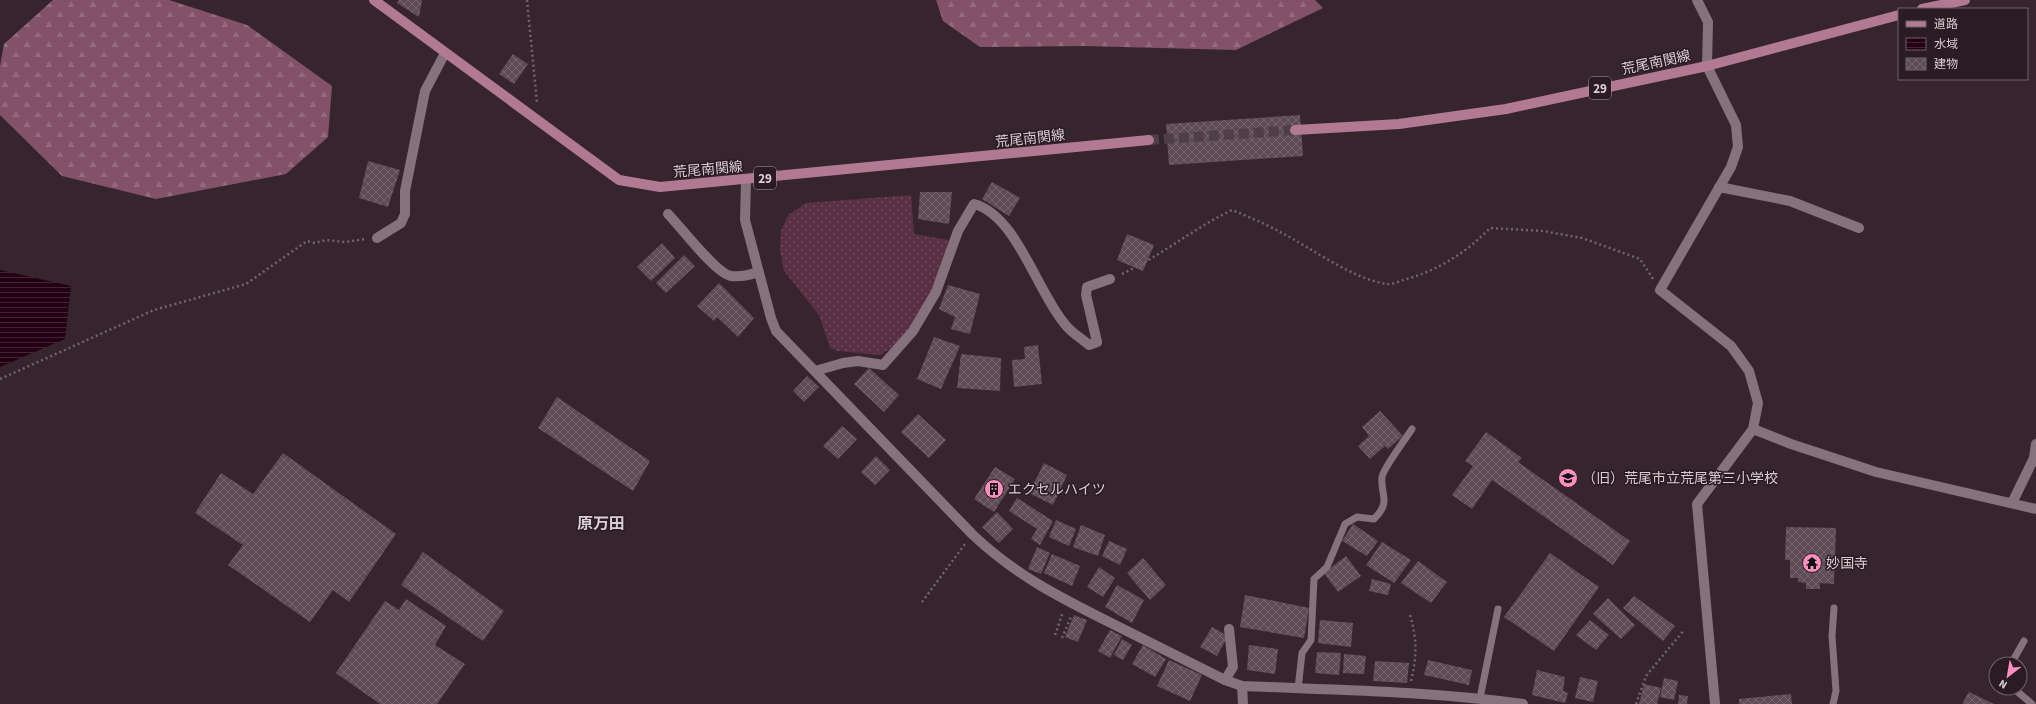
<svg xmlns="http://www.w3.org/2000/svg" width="2036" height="704" viewBox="0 0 2036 704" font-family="'Source Sans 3','Noto Sans JP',sans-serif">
	<defs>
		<pattern id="grass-dots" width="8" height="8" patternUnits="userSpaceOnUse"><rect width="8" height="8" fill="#593043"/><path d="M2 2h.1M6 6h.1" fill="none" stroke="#704d5d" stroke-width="1.8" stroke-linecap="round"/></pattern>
		<pattern id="forest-firs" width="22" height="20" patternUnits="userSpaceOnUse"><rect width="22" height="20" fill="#835268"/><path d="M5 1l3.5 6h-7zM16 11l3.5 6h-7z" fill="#946a7d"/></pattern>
		<pattern id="water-rules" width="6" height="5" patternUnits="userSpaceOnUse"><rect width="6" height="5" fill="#230013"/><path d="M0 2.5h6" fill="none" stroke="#422434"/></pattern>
		<pattern id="building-cross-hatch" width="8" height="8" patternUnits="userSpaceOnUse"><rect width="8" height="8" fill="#5e4b53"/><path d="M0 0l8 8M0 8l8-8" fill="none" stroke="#74646b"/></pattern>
	</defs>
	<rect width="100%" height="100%" fill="#36252c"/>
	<path fill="url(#grass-dots)" d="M 911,195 L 914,234 L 949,240 C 938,276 926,312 900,341 C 895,347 886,351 880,355 L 837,351 L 830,348 L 819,315 L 784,271 L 780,250 L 781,231 L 788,215 L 806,203 Z"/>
	<path fill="url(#forest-firs)" d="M 53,0 L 169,0 L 247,25 L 332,86 L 328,137 L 286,174 L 156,199 L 62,176 L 0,115 L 0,66 L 4,44 Z
		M 936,0 L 1315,0 L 1323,8 L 1236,50 L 1084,46 L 980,47 L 943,21 Z"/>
	<path fill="url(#water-rules)" d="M 0,270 L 71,286 L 65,339 L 0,367 Z"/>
	<path fill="url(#building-cross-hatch)" d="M 399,0 L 422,0 L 419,17 L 397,3 Z
		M 513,54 L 528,64 L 514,84 L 499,74 Z
		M 1300,115 L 1303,156 L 1169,165 L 1166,124 Z
		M 368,161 L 400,170 L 388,207 L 359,198 Z
		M 992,182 L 1020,198 L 1009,216 L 982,199 Z
		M 920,192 L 952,192 L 949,224 L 918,219 Z
		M 1127,234 L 1154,245 L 1143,271 L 1117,260 Z
		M 662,243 L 675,258 L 651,281 L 637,267 Z
		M 684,255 L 695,266 L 666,293 L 656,283 Z
		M 719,283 L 754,318 L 738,337 L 717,317 L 714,321 L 697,306 Z
		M 948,285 L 980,294 L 970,334 L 951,329 L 955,317 L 939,309 Z
		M 934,337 L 960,346 L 941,389 L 917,379 Z
		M 1038,345 L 1042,384 L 1014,387 L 1012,360 L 1025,359 L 1024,347 Z
		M 961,354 L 1001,358 L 1000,391 L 957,388 Z
		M 869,368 L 899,395 L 884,412 L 854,384 Z
		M 807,376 L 819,387 L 804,402 L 793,391 Z
		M 557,397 L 650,461 L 633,491 L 538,428 Z
		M 1380,411 L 1403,436 L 1388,449 L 1385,446 L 1370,459 L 1358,446 L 1369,436 L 1362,427 Z
		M 918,414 L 946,440 L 929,458 L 901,432 Z
		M 842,426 L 857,439 L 838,459 L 823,446 Z
		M 1486,432 L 1522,458 L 1518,462 L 1630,541 L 1613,565 L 1492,480 L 1472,509 L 1452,495 L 1473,466 L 1465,461 Z
		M 283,453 L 396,534 L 349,602 L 333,590 L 310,622 L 228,565 L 243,545 L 195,513 L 221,473 L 253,494 Z
		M 876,456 L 890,470 L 875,485 L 861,472 Z
		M 1044,463 L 1067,475 L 1053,505 L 1029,493 Z
		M 995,467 L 1015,479 L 994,512 L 974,499 Z
		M 1017,498 L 1053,521 L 1040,545 L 1031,539 L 1037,529 L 1009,511 Z
		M 997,512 L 1013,529 L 999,543 L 982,527 Z
		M 1056,520 L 1076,529 L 1069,546 L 1049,537 Z
		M 1353,524 L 1378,541 L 1367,556 L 1342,541 Z
		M 1081,525 L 1105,535 L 1098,556 L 1073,547 Z
		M 1786,527 L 1836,528 L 1834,584 L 1820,583 L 1820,589 L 1806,589 L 1806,583 L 1798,582 L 1798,578 L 1790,578 L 1790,560 L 1785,560 Z
		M 1109,541 L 1127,549 L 1120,565 L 1102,556 Z
		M 1382,542 L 1411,560 L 1394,583 L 1366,565 Z
		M 1037,547 L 1050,553 L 1041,574 L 1028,569 Z
		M 423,552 L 504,611 L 483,641 L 401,585 Z
		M 1550,553 L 1599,587 L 1554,651 L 1504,617 Z
		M 1052,554 L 1080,566 L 1072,586 L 1044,573 Z
		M 1346,556 L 1361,576 L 1338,592 L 1324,573 Z
		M 1143,558 L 1166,585 L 1150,600 L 1127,573 Z
		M 1418,561 L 1447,582 L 1431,603 L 1401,583 Z
		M 1099,567 L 1115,578 L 1103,597 L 1087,587 Z
		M 1372,579 L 1391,584 L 1388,595 L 1369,591 Z
		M 1117,585 L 1144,600 L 1132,623 L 1105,607 Z
		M 1245,595 L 1309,608 L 1304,638 L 1240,627 Z
		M 1634,596 L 1675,626 L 1663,641 L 1623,608 Z
		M 1608,598 L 1635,625 L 1621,639 L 1593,614 Z
		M 406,599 L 446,626 L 435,645 L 465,664 L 437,704 L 380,704 L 336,673 L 385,601 L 399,610 Z
		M 1074,615 L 1087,620 L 1078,642 L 1065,637 Z
		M 1320,620 L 1353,623 L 1351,647 L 1318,643 Z
		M 1590,620 L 1609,635 L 1596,650 L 1576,635 Z
		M 1212,627 L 1228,636 L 1217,656 L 1200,647 Z
		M 1110,630 L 1122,636 L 1110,658 L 1098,651 Z
		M 1122,639 L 1132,645 L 1123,660 L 1114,655 Z
		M 1143,645 L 1166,659 L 1155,677 L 1132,664 Z
		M 1249,645 L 1278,649 L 1275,674 L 1247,670 Z
		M 1317,652 L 1341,653 L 1339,675 L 1315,673 Z
		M 1344,654 L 1366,656 L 1364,674 L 1343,673 Z
		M 1169,660 L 1202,675 L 1190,701 L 1157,686 Z
		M 1428,660 L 1472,670 L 1469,685 L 1424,675 Z
		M 1375,661 L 1409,663 L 1407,683 L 1373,681 Z
		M 1537,670 L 1565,677 L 1563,691 L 1568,693 L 1565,703 L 1532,695 Z
		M 1580,677 L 1598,681 L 1593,702 L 1575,698 Z
		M 1664,678 L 1678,681 L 1674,700 L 1660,697 Z
		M 1644,684 L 1661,688 L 1657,704 L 1639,704 Z
		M 1969,692 L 1994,704 L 1962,704 Z
		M 1791,694 L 1792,704 L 1739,704 L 1739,699 Z
		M 1679,695 L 1688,696 L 1687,704 L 1678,704 Z"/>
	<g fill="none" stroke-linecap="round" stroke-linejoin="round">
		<path stroke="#4e3e45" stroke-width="10" stroke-dasharray="10 5" stroke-linecap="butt" d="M 1149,140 L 1295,130"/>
		<path stroke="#73646b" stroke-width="2.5" stroke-dasharray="2 3" stroke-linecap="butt" d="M 527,0 L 537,103
			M 1122,274 C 1161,256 1194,228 1232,210 C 1249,217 1266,224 1282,233 C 1311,248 1356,281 1388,284 C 1393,284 1399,282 1403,280 C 1437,271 1466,253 1490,228 L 1543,231 L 1582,238 L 1640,259 L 1653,279
			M 0,379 L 154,310 L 246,284 L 307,241 L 315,243 L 326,240 L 345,242 L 365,239
			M 922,602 L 965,544
			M 1410,615 C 1417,638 1417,657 1411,681
			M 1055,635 L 1063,612
			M 1062,638 L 1071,617
			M 1636,704 L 1646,676 L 1684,630"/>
		<path stroke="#86727a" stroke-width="7" d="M 2011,664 L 2024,641
			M 2013,688 L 2032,704
			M 1298,689 L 1302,653 L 1311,640 L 1314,579 L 1327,567 L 1345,524 L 1357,517 L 1374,519 C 1392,501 1380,495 1382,477 C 1383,469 1406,438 1412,429
			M 1480,698 L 1498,609
			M 1833,704 L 1836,691 L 1832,636 L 1834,608"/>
		<path stroke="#86727a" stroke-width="10" d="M 1697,0 L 1708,22 L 1707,66 L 1736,125 L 1738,147 L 1731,167 L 1660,290 L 1731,346 L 1749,371 L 1758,403 L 1753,429 L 1697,504 L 1715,704
			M 1719,187 L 1790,201 L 1859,228
			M 668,214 C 680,226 716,274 731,276 C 740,277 750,275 758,272
			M 377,238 L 401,223 L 405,214 L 405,191 L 425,91 L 445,53
			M 815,371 L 843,363 L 858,361 L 883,365 L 913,331 L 936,292 L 958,231 L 974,204 C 1016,215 1037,291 1064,323 C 1070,332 1081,338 1089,345 L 1097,342 L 1086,295 L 1087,287 L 1110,279
			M 1753,429 L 1791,444 L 1876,472 L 2036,509
			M 2012,503 L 2034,458 L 2036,444
			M 1225,680 L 1233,667 L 1229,629
			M 1242,686 L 1243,704"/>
		<path stroke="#86727a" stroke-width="10" d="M 746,180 L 745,220 L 771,318 L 776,331 L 972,534 C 1015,575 1059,597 1111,623 C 1149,642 1187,661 1225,680 L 1242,686 C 1335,690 1430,691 1523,704"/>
		<path stroke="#b27993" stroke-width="10" d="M 374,0 L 619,180 L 660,187 L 1149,140
			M 1922,9 L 1965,0
			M 1295,130 L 1399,124 L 1506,109 L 1707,66 L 1899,15"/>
	</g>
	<defs>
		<g id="school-disc" transform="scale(1)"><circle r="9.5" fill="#fc8fc2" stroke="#2b1b23"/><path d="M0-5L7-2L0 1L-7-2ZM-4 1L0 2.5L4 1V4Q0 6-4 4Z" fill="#111"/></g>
		<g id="building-disc" transform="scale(1)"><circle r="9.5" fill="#fc8fc2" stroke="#2b1b23"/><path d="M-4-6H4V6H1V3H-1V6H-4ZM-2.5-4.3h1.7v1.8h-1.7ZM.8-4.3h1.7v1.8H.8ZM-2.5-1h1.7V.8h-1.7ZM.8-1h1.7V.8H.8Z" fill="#111"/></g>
		<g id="temple-disc" transform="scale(1)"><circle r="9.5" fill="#fc8fc2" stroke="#2b1b23"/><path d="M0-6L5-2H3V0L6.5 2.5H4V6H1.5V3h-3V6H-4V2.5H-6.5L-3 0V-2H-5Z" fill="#111"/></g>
	</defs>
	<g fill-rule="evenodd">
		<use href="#school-disc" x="1568" y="478"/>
		<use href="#building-disc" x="994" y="489"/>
		<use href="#temple-disc" x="1812" y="563"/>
	</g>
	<g text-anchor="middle" stroke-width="3" stroke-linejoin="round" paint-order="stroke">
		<g fill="#2b1b23" stroke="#a5989e" stroke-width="1">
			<rect x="1589" y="77" width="22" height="22" rx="3"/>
			<rect x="754" y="167" width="22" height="22" rx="3"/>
		</g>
		<g font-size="13" font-weight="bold" fill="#d9ced3">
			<text x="1600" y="93">29</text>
			<text x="765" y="183">29</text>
		</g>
		<g font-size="14" fill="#d9ced3" stroke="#2b1b23">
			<text transform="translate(1656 62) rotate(-12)" y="5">荒尾南関線</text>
			<text transform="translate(1030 138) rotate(-6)" y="5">荒尾南関線</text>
			<text transform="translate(708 169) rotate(-5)" y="5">荒尾南関線</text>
		</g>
		<g font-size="14" fill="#d9ced3" stroke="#2b1b23" text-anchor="start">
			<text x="1582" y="483">（旧）荒尾市立荒尾第三小学校</text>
			<text x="1008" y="494">エクセルハイツ</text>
			<text x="1826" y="568">妙国寺</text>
		</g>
		<g font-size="16" font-weight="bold" fill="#d9ced3" stroke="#2b1b23">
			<text x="601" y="529">原万田</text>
		</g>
	</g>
	<rect x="1898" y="8" width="130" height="72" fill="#2b1b23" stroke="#716369"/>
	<rect x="1906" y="21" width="20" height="6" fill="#b27993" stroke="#716369"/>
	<text x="1934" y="28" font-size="12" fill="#d9ced3">道路</text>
	<rect x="1906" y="38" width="20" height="12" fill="url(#water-rules)" stroke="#716369"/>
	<text x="1934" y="48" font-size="12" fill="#d9ced3">水域</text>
	<rect x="1906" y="58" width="20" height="12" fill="url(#building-cross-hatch)" stroke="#716369"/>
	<text x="1934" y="68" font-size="12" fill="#d9ced3">建物</text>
	<g transform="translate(2008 676) rotate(211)"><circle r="19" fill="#2b1b23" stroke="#716369"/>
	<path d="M0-3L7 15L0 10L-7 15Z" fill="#fc8fc2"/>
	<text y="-6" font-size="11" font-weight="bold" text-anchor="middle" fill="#d9ced3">N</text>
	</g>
</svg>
